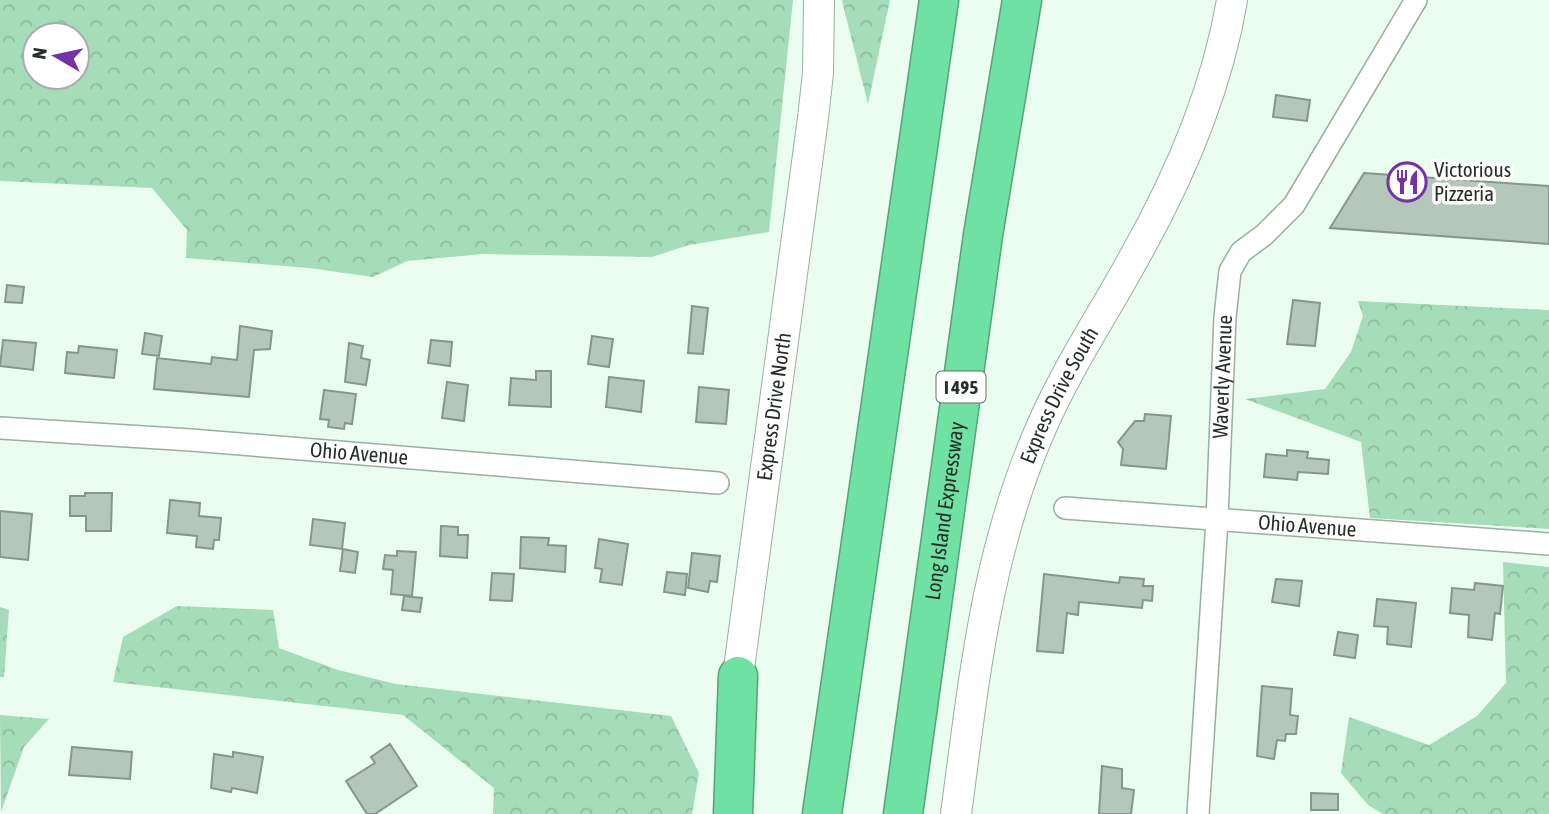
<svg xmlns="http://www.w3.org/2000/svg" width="1549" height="814" viewBox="0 0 1549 814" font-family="'Asap Condensed',sans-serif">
	<defs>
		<pattern id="forest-crowns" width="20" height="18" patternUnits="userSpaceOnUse" patternTransform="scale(1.75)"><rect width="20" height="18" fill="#a5dcba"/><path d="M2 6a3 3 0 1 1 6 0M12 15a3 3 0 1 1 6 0" fill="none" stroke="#8ebda0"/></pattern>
	</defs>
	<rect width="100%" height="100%" fill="#ebfdf1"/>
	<path fill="url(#forest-crowns)" fill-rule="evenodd" d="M 0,0 L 793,0 L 769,232 L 689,245 L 652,257 L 483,254 L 407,261 L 373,277 L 309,268 L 186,258 L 187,230 L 152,188 L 0,181 ZM 35,35 L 77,35 L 77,77 L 35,77 Z
		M 842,0 L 890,0 L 868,104 L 842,1 Z
		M 1358,301 L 1549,310 L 1549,529 L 1370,518 L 1361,442 L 1245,399 L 1325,389 L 1351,352 L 1363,316 Z
		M 1503,562 L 1549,567 L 1549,814 L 1383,814 L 1368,805 L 1341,773 L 1349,717 L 1429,745 L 1477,716 L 1506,683 Z
		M 177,606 L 273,610 L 279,648 L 338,670 L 396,684 L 671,716 L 699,773 L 692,814 L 493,814 L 494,788 L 403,715 L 113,682 L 123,637 Z
		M 0,607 L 9,610 L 4,677 L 0,677 Z
		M 0,715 L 49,719 L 24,747 L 1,812 Z"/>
	<path fill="#b5c6bb" stroke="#86968c" stroke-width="2" d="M 1276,95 L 1310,100 L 1307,121 L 1273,117 Z
		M 1364,173 L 1549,186 L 1549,244 L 1330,228 Z
		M 7,285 L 24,287 L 22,303 L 5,302 Z
		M 1293,300 L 1320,303 L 1315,346 L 1287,344 Z
		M 692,306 L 708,308 L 703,354 L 688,353 Z
		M 240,326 L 272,331 L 270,349 L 254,350 L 249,397 L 154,389 L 157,358 L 211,364 L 212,357 L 237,360 Z
		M 145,333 L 162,336 L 159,356 L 142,354 Z
		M 592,336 L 613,339 L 609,367 L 588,364 Z
		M 3,340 L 36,343 L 33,370 L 0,366 Z
		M 431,340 L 452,342 L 450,366 L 428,363 Z
		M 349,343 L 363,346 L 361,358 L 370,360 L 366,385 L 345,382 Z
		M 79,346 L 117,350 L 114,378 L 65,373 L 67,352 L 78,353 Z
		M 536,371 L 551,371 L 551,407 L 509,405 L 511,378 L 536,380 Z
		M 609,377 L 644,381 L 641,412 L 606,407 Z
		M 447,382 L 468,385 L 464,421 L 442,418 Z
		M 699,387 L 729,390 L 726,424 L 696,422 Z
		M 324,390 L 356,394 L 352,424 L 345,423 L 344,429 L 328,427 L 329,420 L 320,419 Z
		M 1145,414 L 1171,416 L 1166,469 L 1121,465 L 1123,449 L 1118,442 L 1135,421 L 1144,421 Z
		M 1287,450 L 1308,452 L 1307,458 L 1329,460 L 1328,474 L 1298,472 L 1297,480 L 1264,477 L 1266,454 L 1287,456 Z
		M 85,493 L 112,493 L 111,531 L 86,531 L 86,516 L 70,516 L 70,496 L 85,496 Z
		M 170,500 L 200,503 L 199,516 L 221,518 L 219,540 L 214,540 L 213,549 L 196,547 L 197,536 L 167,533 Z
		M 0,511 L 32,514 L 28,560 L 0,557 Z
		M 313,519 L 345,523 L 342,549 L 310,545 Z
		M 441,526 L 458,527 L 458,535 L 468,535 L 467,558 L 440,556 Z
		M 521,537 L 549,538 L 548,545 L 566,546 L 565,572 L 520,568 Z
		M 599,539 L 628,544 L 622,585 L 600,582 L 602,569 L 595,568 Z
		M 343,549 L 358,552 L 355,573 L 340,571 Z
		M 397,551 L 416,552 L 412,596 L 391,594 L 393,570 L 383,569 L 385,555 L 397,556 Z
		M 692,553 L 720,556 L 717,582 L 710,581 L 708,592 L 688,588 Z
		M 667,572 L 687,574 L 685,595 L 664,592 Z
		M 492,573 L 514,574 L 512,601 L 490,600 Z
		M 1044,574 L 1119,583 L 1120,577 L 1144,579 L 1143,586 L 1153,586 L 1152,601 L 1143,600 L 1142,608 L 1079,602 L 1078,615 L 1067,613 L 1063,653 L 1037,651 Z
		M 1276,579 L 1302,581 L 1299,606 L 1272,602 Z
		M 1475,583 L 1503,586 L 1500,614 L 1495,613 L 1492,640 L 1468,637 L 1469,615 L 1450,613 L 1452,588 L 1474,590 Z
		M 404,596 L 422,598 L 420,612 L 402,610 Z
		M 1377,599 L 1416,603 L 1411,647 L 1387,644 L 1388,627 L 1374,626 Z
		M 1338,632 L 1358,635 L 1355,658 L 1334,655 Z
		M 1262,686 L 1292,689 L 1290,715 L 1298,716 L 1296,734 L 1286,734 L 1285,741 L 1277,740 L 1274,759 L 1257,756 Z
		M 390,744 L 417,786 L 375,814 L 367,814 L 346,781 L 375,763 L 371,757 Z
		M 72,747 L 132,752 L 130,779 L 69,775 Z
		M 233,752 L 263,757 L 257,793 L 232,788 L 231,792 L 211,788 L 214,754 L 233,757 Z
		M 1102,766 L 1122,769 L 1122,788 L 1134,790 L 1131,814 L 1099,814 Z
		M 1311,793 L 1338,794 L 1338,810 L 1311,810 Z"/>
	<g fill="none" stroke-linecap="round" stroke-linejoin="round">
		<g stroke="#9cada2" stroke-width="24">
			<g id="minor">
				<path id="s1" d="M 0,428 L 191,440 L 718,483"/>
				<path id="s2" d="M 1065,508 L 1549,544"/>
				<path id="s3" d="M 1198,814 L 1217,520 L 1225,317 L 1230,271 L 1241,252 L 1264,235 L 1294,205 L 1416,0"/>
			</g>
		</g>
		<g stroke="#9cada2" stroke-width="32">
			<g id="secondary">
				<path id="s4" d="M 735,698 L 813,118 L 818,73 L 819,0"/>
				<path id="s5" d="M 956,814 C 974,680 986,553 1041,428 C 1067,368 1104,313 1135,256 C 1179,178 1217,89 1232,0"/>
			</g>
		</g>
		<g stroke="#56a378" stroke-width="41">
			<g id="motorway">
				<path d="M 733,814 L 738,676"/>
				<path d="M 822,814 L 939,0"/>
				<path id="s6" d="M 903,814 L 983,235 L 1022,0"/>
			</g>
		</g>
		<use href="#minor" stroke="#fff" stroke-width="21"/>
		<use href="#secondary" stroke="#fff" stroke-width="30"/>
		<use href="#motorway" stroke="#6fe1a2" stroke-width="38"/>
	</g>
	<defs>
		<g id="restaurant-ring" transform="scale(2.0125)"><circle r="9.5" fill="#fff" stroke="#7532a6" stroke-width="1.5"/><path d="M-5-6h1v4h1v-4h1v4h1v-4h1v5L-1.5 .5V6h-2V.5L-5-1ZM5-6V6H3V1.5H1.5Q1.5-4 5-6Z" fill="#7532a6"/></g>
	</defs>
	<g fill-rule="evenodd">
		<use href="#restaurant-ring" x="1407" y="182"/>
	</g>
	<g text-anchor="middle" stroke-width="7" stroke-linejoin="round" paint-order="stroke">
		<rect fill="#fff" stroke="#686d6a" stroke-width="2" x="936.5" y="371.5" width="49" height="31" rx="5"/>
		<g font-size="19" font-weight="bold" fill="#282f2a">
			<text x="961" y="394">I 495</text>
		</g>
		<g font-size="21" fill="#282f2a" stroke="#fff" text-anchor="start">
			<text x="1434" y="177">Victorious<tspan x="1434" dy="24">Pizzeria</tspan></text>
		</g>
		<g font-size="21" fill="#282f2a" stroke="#fff">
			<text dy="7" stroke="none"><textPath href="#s3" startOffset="438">Waverly Avenue</textPath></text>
			<text dy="7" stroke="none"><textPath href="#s5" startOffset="434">Express Drive South</textPath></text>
			<text dy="7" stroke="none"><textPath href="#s4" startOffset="294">Express Drive North</textPath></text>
			<text dy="7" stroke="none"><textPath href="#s1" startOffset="360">Ohio Avenue</textPath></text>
			<text dy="7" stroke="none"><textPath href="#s6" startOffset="306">Long Island Expressway</textPath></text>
			<text dy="7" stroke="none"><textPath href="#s2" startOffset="243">Ohio Avenue</textPath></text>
		</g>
	</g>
	<g transform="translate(56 56) rotate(279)"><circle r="33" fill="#ffffff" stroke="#a9acaa" stroke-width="2"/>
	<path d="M0-5L12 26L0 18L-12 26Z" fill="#7532a6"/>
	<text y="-10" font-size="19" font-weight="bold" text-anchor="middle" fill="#282f2a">N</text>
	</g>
</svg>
